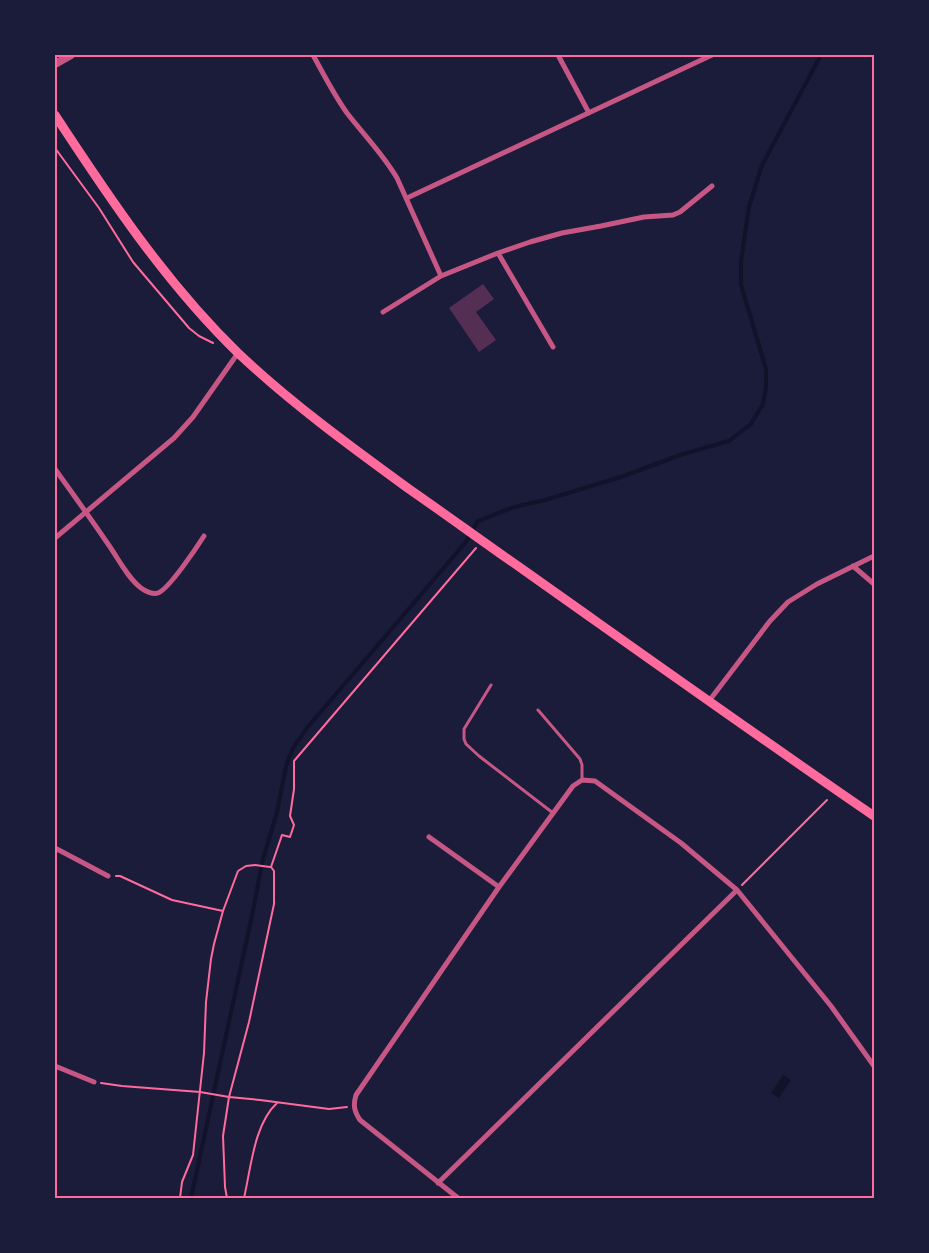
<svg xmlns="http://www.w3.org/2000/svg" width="929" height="1253" viewBox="0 0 929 1253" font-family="Ubuntu,sans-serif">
	<rect width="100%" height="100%" fill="#1b1b3a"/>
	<path fill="#12122b" d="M 783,1075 L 791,1080 L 779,1098 L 771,1093 Z"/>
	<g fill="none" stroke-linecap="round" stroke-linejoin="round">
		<path stroke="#12122b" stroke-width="4" d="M 191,1198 L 254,906 L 262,863 L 277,812 L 286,766 L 293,748 L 307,728 L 465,543 L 478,521 L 514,507 L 545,500 L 621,477 L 683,454 L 729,441 L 751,424 L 763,404 L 766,387 L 766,369 L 741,285 L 741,261 L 749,207 L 762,165 L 821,55"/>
	</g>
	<path fill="#542f53" d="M 483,284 L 494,299 L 476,312 L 496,340 L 479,352 L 449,308 Z"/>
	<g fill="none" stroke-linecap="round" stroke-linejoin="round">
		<path stroke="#ff6b9d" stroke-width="2" d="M 55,148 L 99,208 L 133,262 L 189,328 L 199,336 L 213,343
			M 116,876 L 120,876 L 172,900 L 223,911
			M 742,885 L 827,800
			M 101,1083 L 122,1086 L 200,1092 L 229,1097 L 260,1100 L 329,1109 L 347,1107
			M 180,1198 L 182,1182 L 193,1155 L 204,1053 L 206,1002 L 211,959 L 214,944 L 223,911 L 238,871 L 246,866 L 255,865 L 270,867
			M 227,1198 L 225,1187 L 223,1136 L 229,1097 L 249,1022 L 274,904 L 274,871 L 271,867 L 282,835 L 290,837 L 294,825 L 290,816 L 294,789 L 294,761 L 476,548
			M 244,1198 C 251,1168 254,1124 277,1103"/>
		<path stroke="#c65784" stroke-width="3" d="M 491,685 L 464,729 L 464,739 L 466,744 L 479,756 L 553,813
			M 538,710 L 580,759 L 582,765 L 582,780"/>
		<path stroke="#c65784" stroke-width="5" d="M 313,55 C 324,75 334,95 347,113 C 364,135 383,154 397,178 L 441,276
			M 558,55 L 589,113
			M 407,198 L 712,55
			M 498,253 L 553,347
			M 383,312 L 441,276 L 498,253 L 530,242 L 562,233 L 601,226 L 644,217 L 673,215 L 680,212 L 712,186
			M 55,469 C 73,494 91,519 108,544 C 118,558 127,577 141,588 C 145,591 153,595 158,593 C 169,589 197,547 204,536
			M 55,538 L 174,438 L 193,417 L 238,353
			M 853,566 L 874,584
			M 709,701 L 770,621 L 788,602 L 817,584 L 874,556
			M 429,837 L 499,887
			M 55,848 L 108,876
			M 55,1066 L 94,1082
			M 438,1183 L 737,890
			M 458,1198 L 360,1120 C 354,1111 353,1105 356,1095 L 499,887 L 573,786 L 582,780 L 595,781 L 681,843 L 737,890 L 831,1006 L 874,1066"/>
		<path stroke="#c65784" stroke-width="8" d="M 55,64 L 71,55"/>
		<path stroke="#ff6b9d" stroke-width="9" d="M 55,115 C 110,199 166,283 238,353 C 291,403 350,446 409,489 C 448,516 486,544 525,571 C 641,653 757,736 874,816"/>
	</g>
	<rect width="929" height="1253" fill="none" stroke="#1b1b3a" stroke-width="112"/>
	<rect x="56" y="56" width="817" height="1141" fill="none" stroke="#ff6b9d" stroke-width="2"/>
</svg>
